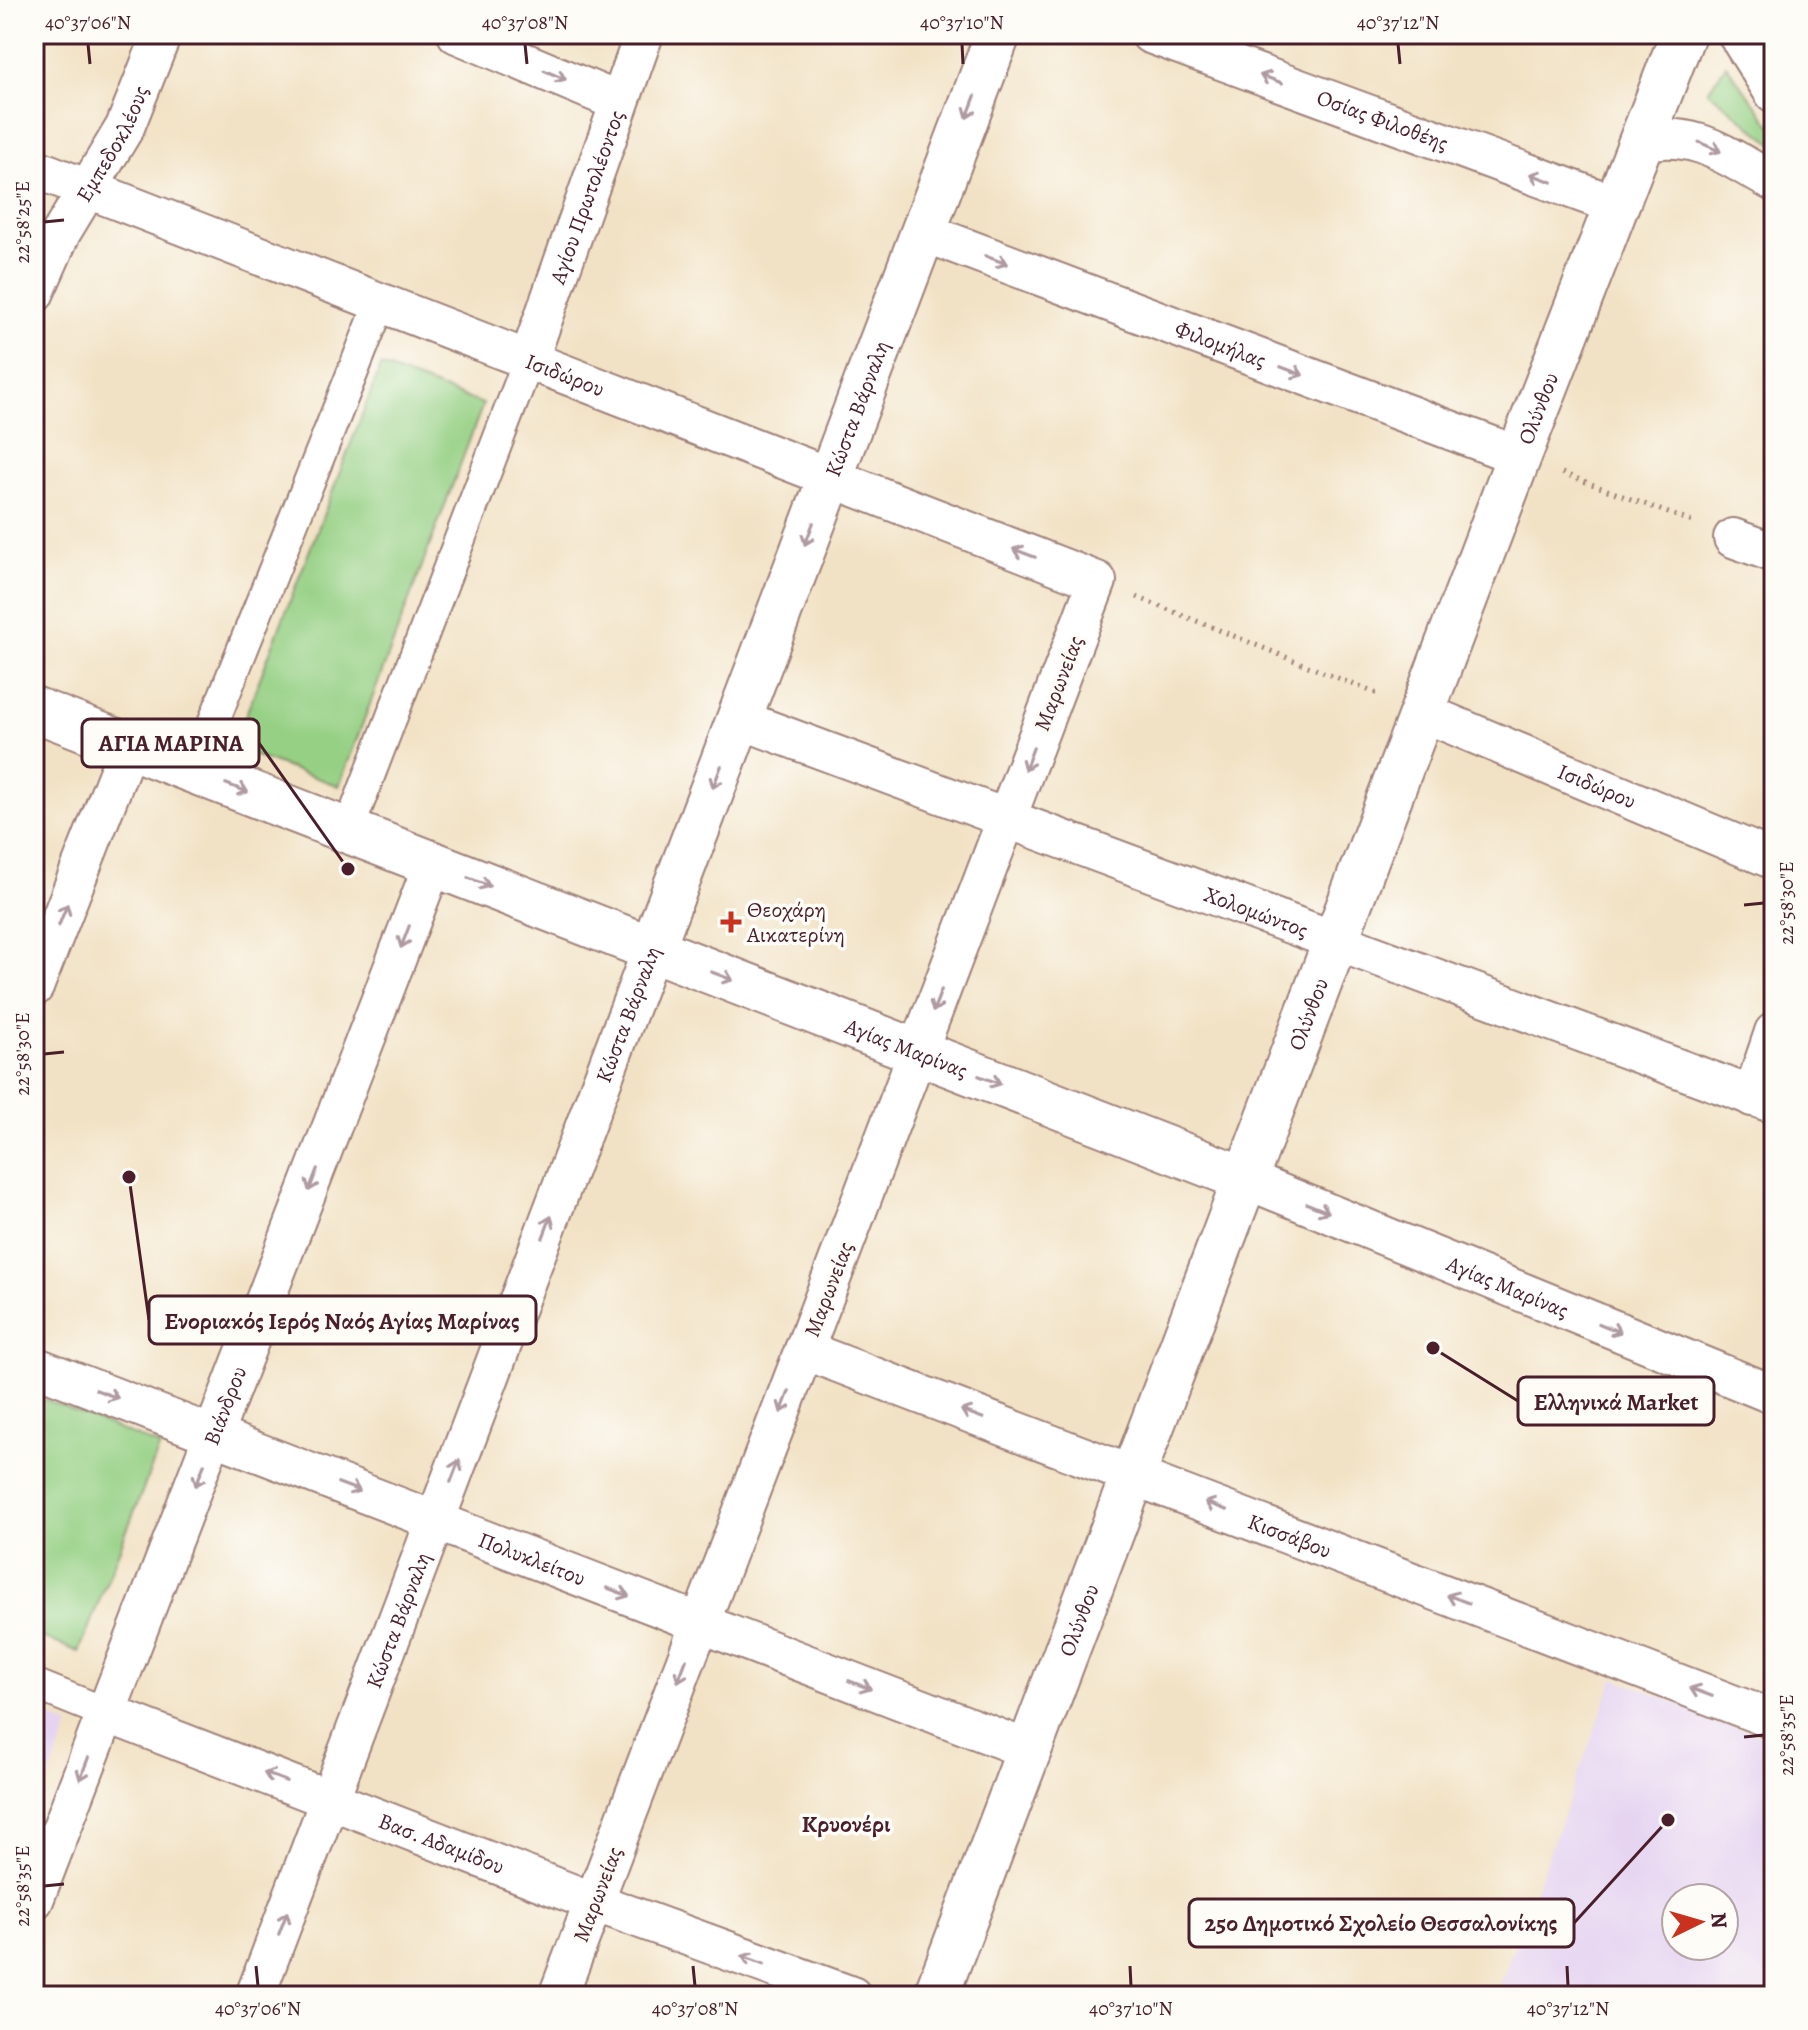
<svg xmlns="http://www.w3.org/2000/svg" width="1808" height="2030" viewBox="0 0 1808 2030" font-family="Alegreya,serif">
	<rect width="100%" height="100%" fill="#fdfcf7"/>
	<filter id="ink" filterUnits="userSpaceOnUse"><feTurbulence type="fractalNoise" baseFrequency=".0125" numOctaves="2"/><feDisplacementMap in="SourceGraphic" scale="16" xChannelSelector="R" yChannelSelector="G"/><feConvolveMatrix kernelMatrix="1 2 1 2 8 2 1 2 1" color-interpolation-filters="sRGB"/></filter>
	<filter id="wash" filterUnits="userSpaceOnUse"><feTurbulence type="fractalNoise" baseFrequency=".006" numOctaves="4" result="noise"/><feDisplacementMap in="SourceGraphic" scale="32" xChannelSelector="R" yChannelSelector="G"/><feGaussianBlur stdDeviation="1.8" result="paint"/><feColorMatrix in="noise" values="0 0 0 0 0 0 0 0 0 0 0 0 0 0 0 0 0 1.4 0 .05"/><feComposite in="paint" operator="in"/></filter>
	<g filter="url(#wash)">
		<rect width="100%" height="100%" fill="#f2e2c5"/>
		<path fill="#e5d3f1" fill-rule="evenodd" d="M 1614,1678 L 1774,1741 L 1774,1996 L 1496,1996 ZM 1676,1898 L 1724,1898 L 1724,1946 L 1676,1946 Z
			M 34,1711 L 69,1725 L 34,1816 Z"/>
		<path fill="#95d084" stroke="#707858" stroke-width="2" d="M 1726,65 L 1774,129 L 1774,145 L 1708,91 Z
			M 381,366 L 483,404 L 339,786 L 233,748 Z
			M 34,1395 L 160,1446 L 79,1652 L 34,1634 Z"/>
	</g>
	<g filter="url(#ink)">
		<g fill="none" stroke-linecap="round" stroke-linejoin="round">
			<g stroke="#9e8078" stroke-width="34">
				<path id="pedestrian" d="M 194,771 L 381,301
					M 348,831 L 529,359
					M 34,1684 L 106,1713"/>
			</g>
			<g stroke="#9e8078" stroke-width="42">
				<g id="minor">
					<path d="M 457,34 L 619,102"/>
					<path id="s1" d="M 1150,34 L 1615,205"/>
					<path d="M 1737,34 L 1774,93"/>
					<path d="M 1640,142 C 1698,129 1726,157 1774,182"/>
					<path id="s2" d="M 34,168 L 1097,581 L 558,1996"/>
					<path id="s3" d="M 923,232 L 1519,456"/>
					<path id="s4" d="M 34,294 L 61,233 L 125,127 L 162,34"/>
					<path id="s5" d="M 529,359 L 644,34"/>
					<path d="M 1733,538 L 1774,553"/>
					<path id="s6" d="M 1422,712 L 1774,860"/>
					<path id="s7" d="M 739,719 L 1774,1104"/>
					<path d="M 34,987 L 129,745"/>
					<path d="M 1752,1097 L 1774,1032"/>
					<path id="s8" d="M 1245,1179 L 1774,1395"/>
					<path id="s9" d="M 804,1350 L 1774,1720"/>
					<path id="s10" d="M 34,1366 L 1029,1750"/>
					<path id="s11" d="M 106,1713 L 594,1902 L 852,1996"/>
					<path id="s12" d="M 34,1900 L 433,864"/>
					<path id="s13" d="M 255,1996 L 652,949"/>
				</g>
			</g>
			<g stroke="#9e8078" stroke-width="48">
				<g id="tertiary">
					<path id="s14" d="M 34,709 L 1245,1179"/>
					<path id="s15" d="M 652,949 L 998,34"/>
					<path id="s16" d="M 936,1996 L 1519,456 L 1683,34"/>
				</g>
			</g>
			<path stroke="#9e8078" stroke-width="5" stroke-dasharray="2 6" stroke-linecap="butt" d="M 1562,473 L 1695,523
				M 1137,597 L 1380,695"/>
			<use href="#pedestrian" stroke="#fff" stroke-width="30"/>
			<use href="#minor" stroke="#fff" stroke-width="38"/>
			<use href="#tertiary" stroke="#fff" stroke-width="44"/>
		</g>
		<defs><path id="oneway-shaft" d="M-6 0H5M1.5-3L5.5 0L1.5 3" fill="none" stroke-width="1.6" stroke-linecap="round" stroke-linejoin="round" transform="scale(2)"/></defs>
		<g stroke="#ae9aa0">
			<use href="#oneway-shaft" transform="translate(555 75) rotate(23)"/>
			<use href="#oneway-shaft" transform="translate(1271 79) rotate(-160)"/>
			<use href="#oneway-shaft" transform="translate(971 107) rotate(111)"/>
			<use href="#oneway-shaft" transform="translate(1710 147) rotate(24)"/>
			<use href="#oneway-shaft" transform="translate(1541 178) rotate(-160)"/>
			<use href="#oneway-shaft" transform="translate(996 260) rotate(21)"/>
			<use href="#oneway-shaft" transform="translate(1292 371) rotate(21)"/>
			<use href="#oneway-shaft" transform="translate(809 534) rotate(111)"/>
			<use href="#oneway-shaft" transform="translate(1024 553) rotate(-159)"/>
			<use href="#oneway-shaft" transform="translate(1029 759) rotate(111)"/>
			<use href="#oneway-shaft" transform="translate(717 777) rotate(111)"/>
			<use href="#oneway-shaft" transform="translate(237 788) rotate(21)"/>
			<use href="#oneway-shaft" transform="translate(479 882) rotate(21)"/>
			<use href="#oneway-shaft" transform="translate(63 915) rotate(-68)"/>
			<use href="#oneway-shaft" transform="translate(405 937) rotate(111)"/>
			<use href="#oneway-shaft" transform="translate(722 976) rotate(21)"/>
			<use href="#oneway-shaft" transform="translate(937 1001) rotate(111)"/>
			<use href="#oneway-shaft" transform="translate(990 1080) rotate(21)"/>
			<use href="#oneway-shaft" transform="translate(313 1180) rotate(111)"/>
			<use href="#oneway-shaft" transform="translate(1318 1208) rotate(22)"/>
			<use href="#oneway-shaft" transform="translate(547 1227) rotate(-69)"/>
			<use href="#oneway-shaft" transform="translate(1610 1328) rotate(22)"/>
			<use href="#oneway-shaft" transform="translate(107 1394) rotate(21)"/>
			<use href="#oneway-shaft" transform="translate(785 1402) rotate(111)"/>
			<use href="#oneway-shaft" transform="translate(972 1414) rotate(-159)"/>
			<use href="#oneway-shaft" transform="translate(455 1471) rotate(-69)"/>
			<use href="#oneway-shaft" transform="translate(200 1475) rotate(112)"/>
			<use href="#oneway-shaft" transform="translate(349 1487) rotate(21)"/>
			<use href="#oneway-shaft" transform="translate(1216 1506) rotate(-159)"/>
			<use href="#oneway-shaft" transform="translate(618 1592) rotate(21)"/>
			<use href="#oneway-shaft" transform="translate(1458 1599) rotate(-159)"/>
			<use href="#oneway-shaft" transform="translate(682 1671) rotate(111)"/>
			<use href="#oneway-shaft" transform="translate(860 1685) rotate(21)"/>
			<use href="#oneway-shaft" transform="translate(1701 1692) rotate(-159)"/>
			<use href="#oneway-shaft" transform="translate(84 1769) rotate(111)"/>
			<use href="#oneway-shaft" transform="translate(275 1777) rotate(-159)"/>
			<use href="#oneway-shaft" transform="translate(283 1923) rotate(-69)"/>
			<use href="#oneway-shaft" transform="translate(753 1960) rotate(-160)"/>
		</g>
	</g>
	<path fill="none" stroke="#4a1f2b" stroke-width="3" d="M 88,44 L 90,64M 525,44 L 527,64M 962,44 L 963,64M 1398,44 L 1400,64M 44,222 L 64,220M 1744,905 L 1764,903M 44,1054 L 64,1052M 1744,1737 L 1764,1735M 44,1886 L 64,1884M 256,1966 L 258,1986M 693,1966 L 695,1986M 1130,1966 L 1131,1986M 1567,1966 L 1568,1986"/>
	<path fill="#c8321e" stroke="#fdfcf7" stroke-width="3" d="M727 910h8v8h8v8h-8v8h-8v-8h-8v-8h8z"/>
	<g text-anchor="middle" stroke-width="7" stroke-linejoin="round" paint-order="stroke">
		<g font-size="22" fill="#4a1f2b" stroke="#fdfcf7">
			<text dy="8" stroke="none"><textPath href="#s1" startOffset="248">Οσίας Φιλοθέης</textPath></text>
			<text dy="8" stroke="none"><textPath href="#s4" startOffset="170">Εμπεδοκλέους</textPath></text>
			<text dy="8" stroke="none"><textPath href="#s5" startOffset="172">Αγίου Πρωτολέοντος</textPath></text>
			<text dy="8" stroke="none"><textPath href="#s3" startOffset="318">Φιλομήλας</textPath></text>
			<text dy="8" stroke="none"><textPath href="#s2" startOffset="570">Ισιδώρου</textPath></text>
			<text dy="8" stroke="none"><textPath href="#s16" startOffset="1698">Ολύνθου</textPath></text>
			<text dy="8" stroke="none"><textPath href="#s15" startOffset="578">Κώστα Βάρναλη</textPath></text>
			<text transform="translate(1058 683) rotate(-69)" y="8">Μαρωνείας</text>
			<text dy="8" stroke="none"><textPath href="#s6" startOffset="190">Ισιδώρου</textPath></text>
			<text dy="8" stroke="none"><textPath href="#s7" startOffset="552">Χολομώντος</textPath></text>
			<text dy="8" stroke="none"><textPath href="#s16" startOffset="1050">Ολύνθου</textPath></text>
			<text dy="8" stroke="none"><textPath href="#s13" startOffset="1050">Κώστα Βάρναλη</textPath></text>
			<text dy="8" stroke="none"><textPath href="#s14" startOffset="936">Αγίας Μαρίνας</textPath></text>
			<text dy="8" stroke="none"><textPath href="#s8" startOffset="284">Αγίας Μαρίνας</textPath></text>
			<text transform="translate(828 1289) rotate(-69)" y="8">Μαρωνείας</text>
			<text dy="8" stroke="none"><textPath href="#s12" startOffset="530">Βιάνδρου</textPath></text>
			<text dy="8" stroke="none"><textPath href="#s9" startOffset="520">Κισσάβου</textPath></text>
			<text dy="8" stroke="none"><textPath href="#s10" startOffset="534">Πολυκλείτου</textPath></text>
			<text dy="8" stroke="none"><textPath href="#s16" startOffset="402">Ολύνθου</textPath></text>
			<text dy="8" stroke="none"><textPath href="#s13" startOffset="402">Κώστα Βάρναλη</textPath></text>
			<text dy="8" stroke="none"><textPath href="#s11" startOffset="360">Βασ. Αδαμίδου</textPath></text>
			<text transform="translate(597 1894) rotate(-69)" y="8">Μαρωνείας</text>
		</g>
		<g font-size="22" fill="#4a1f2b" stroke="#fdfcf7" text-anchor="start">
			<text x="747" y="917">Θεοχάρη<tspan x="747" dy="25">Αικατερίνη</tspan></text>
		</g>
		<g font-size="24" font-weight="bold" fill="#4a1f2b" stroke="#fdfcf7">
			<text x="846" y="1832">Κρυονέρι</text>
		</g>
	</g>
	<path fill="none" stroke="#4a1f2b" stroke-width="3" d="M348 869L259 743M129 1177L149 1320M1433 1348L1518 1401M1668 1820L1574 1923"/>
	<g fill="#4a1f2b" stroke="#fdfcf7" stroke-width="3">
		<circle cx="348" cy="869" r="8"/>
		<circle cx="129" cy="1177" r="8"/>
		<circle cx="1433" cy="1348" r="8"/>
		<circle cx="1668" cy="1820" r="8"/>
	</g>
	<g fill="#fdfcf7" stroke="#4a1f2b" stroke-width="3">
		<rect x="82" y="719" width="177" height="48" rx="8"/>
		<rect x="149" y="1296" width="387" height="48" rx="8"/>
		<rect x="1518" y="1377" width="196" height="48" rx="8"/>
		<rect x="1189" y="1899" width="385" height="48" rx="8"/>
	</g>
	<g font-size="24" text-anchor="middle" font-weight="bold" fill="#4a1f2b">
		<text x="171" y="751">ΑΓΙΑ ΜΑΡΙΝΑ</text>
		<text x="342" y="1329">Ενοριακός Ιερός Ναός Αγίας Μαρίνας</text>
		<text x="1616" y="1410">Ελληνικά Market</text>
		<text x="1381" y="1931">25ο Δημοτικό Σχολείο Θεσσαλονίκης</text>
	</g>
	<rect width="1808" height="2030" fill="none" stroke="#fdfcf7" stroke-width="88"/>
	<g transform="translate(1700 1922) rotate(85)"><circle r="38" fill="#fdfcf7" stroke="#b5a4a5" stroke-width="2"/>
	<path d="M0-6L14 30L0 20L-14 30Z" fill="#c8321e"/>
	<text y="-12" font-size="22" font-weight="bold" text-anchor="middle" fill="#4a1f2b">N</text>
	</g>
	<rect x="44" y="44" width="1720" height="1942" fill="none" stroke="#4a1f2b" stroke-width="3"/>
	<g font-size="20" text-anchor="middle" fill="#4a1f2b">
		<text x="88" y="29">40°37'06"N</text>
		<text x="525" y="29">40°37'08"N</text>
		<text x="962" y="29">40°37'10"N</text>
		<text x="1398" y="29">40°37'12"N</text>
		<text transform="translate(22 222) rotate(-90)" y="7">22°58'25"E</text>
		<text transform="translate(1786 903) rotate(-90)" y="7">22°58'30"E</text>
		<text transform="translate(22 1054) rotate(-90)" y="7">22°58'30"E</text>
		<text transform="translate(1786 1735) rotate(-90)" y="7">22°58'35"E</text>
		<text transform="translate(22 1886) rotate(-90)" y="7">22°58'35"E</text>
		<text x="258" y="2015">40°37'06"N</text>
		<text x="695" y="2015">40°37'08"N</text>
		<text x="1131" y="2015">40°37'10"N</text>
		<text x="1568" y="2015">40°37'12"N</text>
	</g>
</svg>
